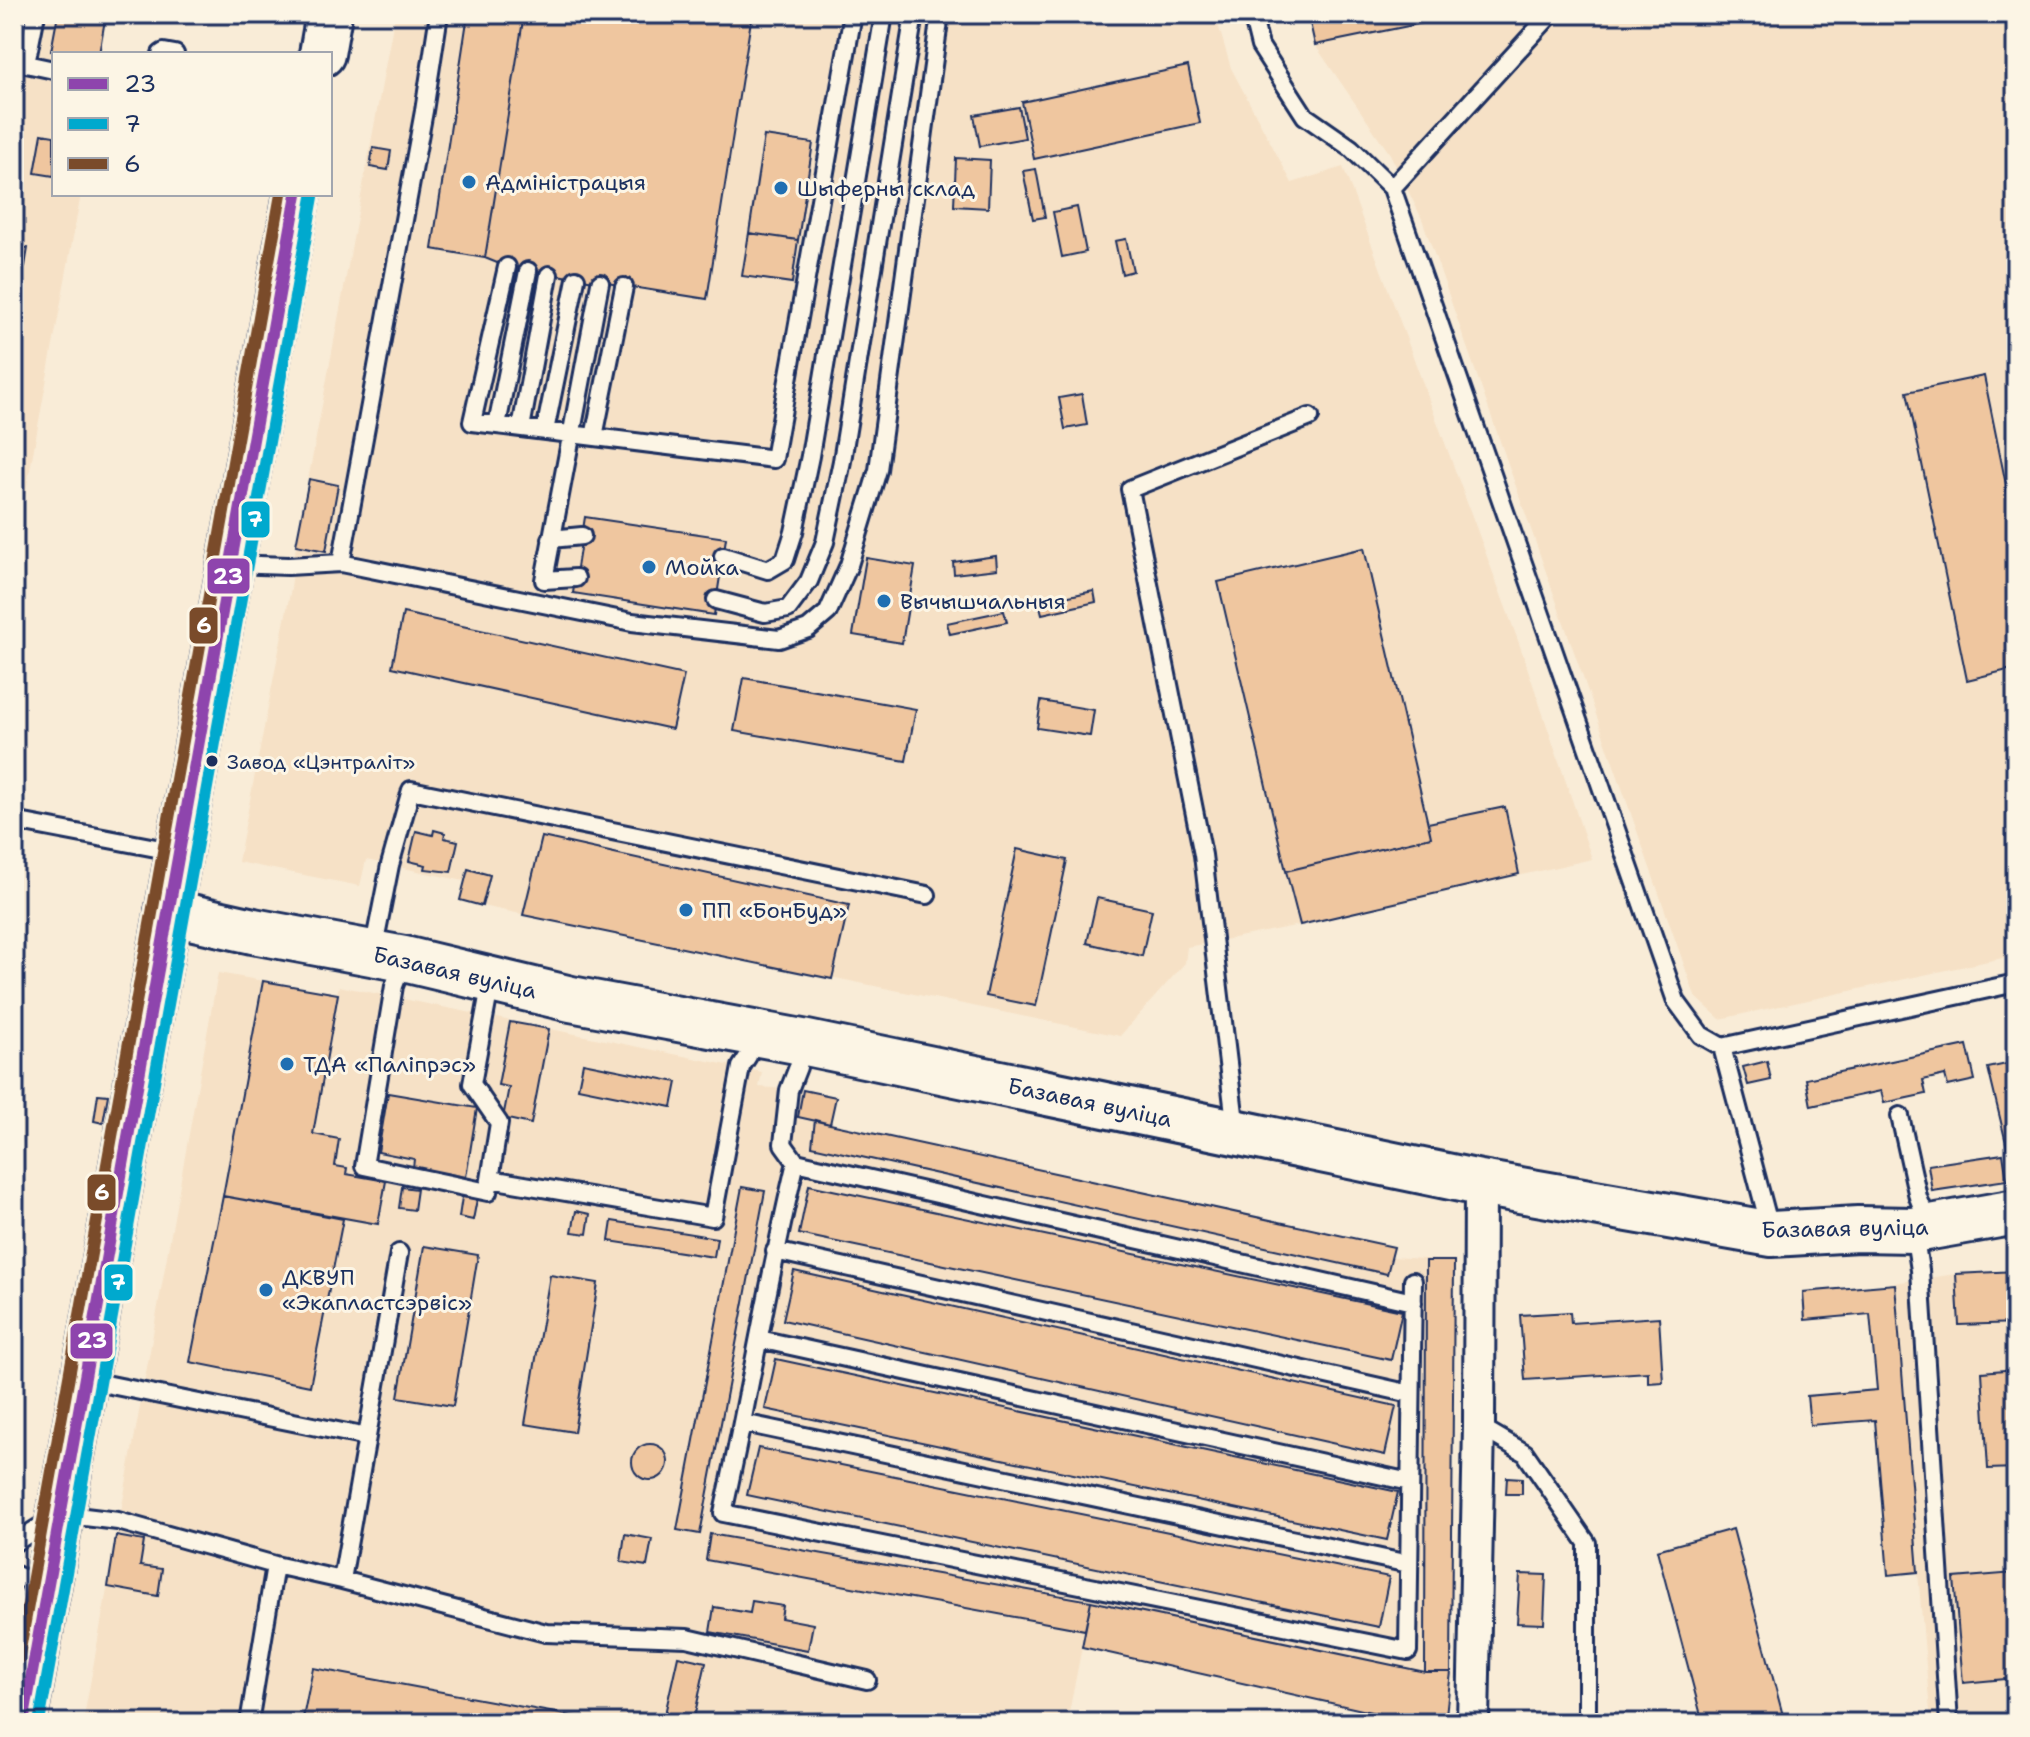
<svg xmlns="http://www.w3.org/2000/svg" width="2030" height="1737" viewBox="0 0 2030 1737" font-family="'Shantell Sans',sans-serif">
	<rect width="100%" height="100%" fill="#f9ecd7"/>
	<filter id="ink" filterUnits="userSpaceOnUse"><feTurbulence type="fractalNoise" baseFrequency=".0125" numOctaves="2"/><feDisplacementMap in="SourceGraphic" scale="16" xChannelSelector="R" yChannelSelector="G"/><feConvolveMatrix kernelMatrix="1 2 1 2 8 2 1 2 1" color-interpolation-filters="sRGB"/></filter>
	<g filter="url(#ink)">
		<path fill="#f6e1c6" d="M 14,14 L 106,14 L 99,54 L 54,54 L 54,194 L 81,194 L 14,556 Z
			M 395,14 L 1215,14 L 1231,68 L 1292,183 L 1343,167 L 1520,646 L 1592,859 L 1300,925 L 1187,947 L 1185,963 L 1120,1036 L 482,906 L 460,900 L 464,881 L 366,860 L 360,886 L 238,862 L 291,588 L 296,545 Z
			M 1308,14 L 2007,14 L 2016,52 L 2016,811 L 2008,814 L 2016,857 L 2016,955 L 1720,1019 L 1695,996 L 1422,219 L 1390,154 L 1315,45 Z
			M 218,973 L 337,994 L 339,986 L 762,1072 L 759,1087 L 803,1090 L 836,1097 L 831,1124 L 1394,1247 L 1392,1257 L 1454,1261 L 1451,1672 L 1425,1672 L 1091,1601 L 1067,1723 L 83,1723 Z
			M 2016,1271 L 2016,1723 L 1931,1723 L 1893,1283 L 1956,1274 Z"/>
		<path fill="#efc69f" stroke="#1b2f5e" stroke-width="2" d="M 58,14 L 106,14 L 99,54 L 51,51 Z
			M 468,14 L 524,14 L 485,258 L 432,249 Z
			M 524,14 L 752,14 L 707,299 L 507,267 L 485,258 Z
			M 1308,14 L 1467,14 L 1315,45 Z
			M 1188,66 L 1200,123 L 1034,159 L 1022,102 Z
			M 1019,107 L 1025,138 L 980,146 L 974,115 Z
			M 42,134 L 54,136 L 54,176 L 35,173 Z
			M 764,136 L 813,143 L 798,240 L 749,233 Z
			M 373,148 L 391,151 L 388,170 L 370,167 Z
			M 956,158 L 990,160 L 988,208 L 954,206 Z
			M 1036,169 L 1045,217 L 1033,219 L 1023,171 Z
			M 1077,207 L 1086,252 L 1062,257 L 1053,212 Z
			M 749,233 L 798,240 L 792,283 L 742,276 Z
			M 1126,239 L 1133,271 L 1122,274 L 1115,241 Z
			M 14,246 L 28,248 L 25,266 L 14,264 Z
			M 1984,376 L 2016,534 L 2016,668 L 1967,680 L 1907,392 Z
			M 1082,394 L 1087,425 L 1065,429 L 1059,398 Z
			M 309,479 L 338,485 L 326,551 L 296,545 Z
			M 585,517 L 726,538 L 714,615 L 573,593 Z
			M 1364,548 L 1431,837 L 1286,871 L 1218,582 Z
			M 996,556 L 997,569 L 954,574 L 953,562 Z
			M 866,558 L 915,566 L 902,643 L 853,635 Z
			M 1094,591 L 1096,602 L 1042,614 L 1039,602 Z
			M 1004,611 L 1007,622 L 950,634 L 947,623 Z
			M 403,613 L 684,675 L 672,729 L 392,667 Z
			M 744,678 L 916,709 L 906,761 L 734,731 Z
			M 1041,701 L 1094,710 L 1090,736 L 1037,728 Z
			M 1505,807 L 1519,874 L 1300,925 L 1286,871 L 1431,837 L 1428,823 Z
			M 434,830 L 445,833 L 444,838 L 458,841 L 451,872 L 425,869 L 426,865 L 409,861 L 416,831 L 433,835 Z
			M 542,837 L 849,905 L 832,979 L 523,915 Z
			M 1017,849 L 1067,860 L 1036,1006 L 986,996 Z
			M 468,869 L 490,875 L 482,906 L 460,900 Z
			M 1097,898 L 1152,910 L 1142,956 L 1087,943 Z
			M 263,981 L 338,994 L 313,1134 L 339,1139 L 335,1166 L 347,1168 L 346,1174 L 386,1181 L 378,1224 L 223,1196 Z
			M 510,1022 L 549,1029 L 531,1124 L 503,1118 L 509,1087 L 498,1085 Z
			M 1967,1045 L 1975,1080 L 1948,1086 L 1945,1075 L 1923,1080 L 1926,1094 L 1884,1103 L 1881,1091 L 1811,1106 L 1806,1079 Z
			M 1767,1061 L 1771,1080 L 1748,1085 L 1743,1067 Z
			M 2016,1062 L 2016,1145 L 2007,1147 L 1988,1068 Z
			M 583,1063 L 677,1082 L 672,1107 L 578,1088 Z
			M 803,1090 L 836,1097 L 830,1124 L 798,1117 Z
			M 388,1093 L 477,1108 L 466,1177 L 413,1168 L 414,1159 L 378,1152 Z
			M 98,1094 L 108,1095 L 103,1123 L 94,1121 Z
			M 815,1120 L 830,1124 L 1394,1247 L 1387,1274 L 812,1146 Z
			M 2003,1154 L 2007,1180 L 1932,1191 L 1928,1165 Z
			M 809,1185 L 1402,1311 L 1391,1360 L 799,1234 Z
			M 402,1187 L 417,1189 L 414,1210 L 399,1208 Z
			M 742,1187 L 765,1191 L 700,1534 L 677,1530 Z
			M 223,1196 L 343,1219 L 310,1386 L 190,1362 Z
			M 462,1197 L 477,1199 L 473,1220 L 459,1217 Z
			M 576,1211 L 590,1214 L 587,1234 L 572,1232 Z
			M 612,1221 L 717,1238 L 714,1257 L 609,1241 Z
			M 424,1246 L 478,1255 L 453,1406 L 398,1397 Z
			M 1426,1261 L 1454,1261 L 1451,1672 L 1425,1672 Z
			M 794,1271 L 1396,1406 L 1385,1455 L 783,1320 Z
			M 2016,1271 L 2016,1323 L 1959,1325 L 1956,1274 Z
			M 550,1275 L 598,1283 L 574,1432 L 525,1424 Z
			M 1895,1284 L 1918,1572 L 1888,1575 L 1875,1420 L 1810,1425 L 1807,1396 L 1877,1390 L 1870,1314 L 1805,1320 L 1803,1292 Z
			M 1570,1312 L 1571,1323 L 1659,1317 L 1663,1382 L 1648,1383 L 1648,1372 L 1525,1380 L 1520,1315 Z
			M 776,1359 L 1398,1492 L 1387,1540 L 765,1409 Z
			M 2016,1369 L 2016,1468 L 1988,1469 L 1982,1372 Z
			M632 1462a18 18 0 1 1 36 0a18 18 0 1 1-36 0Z
			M 758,1448 L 1389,1577 L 1379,1627 L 747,1495 Z
			M 1507,1477 L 1522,1478 L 1522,1494 L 1506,1494 Z
			M 1733,1529 L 1785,1723 L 1703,1723 L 1657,1550 Z
			M 625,1534 L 652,1539 L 647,1566 L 621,1562 Z
			M 710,1534 L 1091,1601 L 1085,1630 L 706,1560 Z
			M 116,1536 L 144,1541 L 140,1566 L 162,1569 L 158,1596 L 108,1587 Z
			M 2015,1573 L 2016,1678 L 1963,1683 L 1954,1578 Z
			M 1520,1574 L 1546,1575 L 1544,1624 L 1517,1623 Z
			M 752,1601 L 783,1606 L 781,1618 L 813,1624 L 808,1650 L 710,1632 L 714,1607 L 750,1613 Z
			M 1091,1601 L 1425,1672 L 1451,1672 L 1445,1723 L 1420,1723 L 1082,1647 Z
			M 678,1656 L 706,1662 L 693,1723 L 663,1723 Z
			M 313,1668 L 609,1723 L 302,1723 Z"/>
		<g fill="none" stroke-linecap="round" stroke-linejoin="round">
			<g stroke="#1b2f5e" stroke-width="22">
				<path id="lane" d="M 36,14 L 26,64 L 54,70
					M 1252,14 L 1260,46 L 1305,116 L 1351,148 L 1392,188 L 1676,1001 L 1701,1035 L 1722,1047 L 1770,1228
					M 161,54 L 164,52 L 175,54
					M 1392,188 L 1551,14
					M 507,267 L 472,422 L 774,459 L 853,14
					M 497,425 L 528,271
					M 521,428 L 549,275
					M 545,431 L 576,279
					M 594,437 L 624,287
					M 551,539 L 582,536
					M 723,556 L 768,570 L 785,560 L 794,532 L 810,456 L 884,14
					M 341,563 L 424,111 L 439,14
					M 233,564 L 288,566 L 341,563 L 632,622 L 779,639 L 808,629 L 828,612 L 849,565 L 878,470 L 940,14
					M 576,578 L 544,580 L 600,283
					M 716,600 L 765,613 L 788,609 L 809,581 L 825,542 L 842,461 L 914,14
					M 14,821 L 177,852
					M 373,951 L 390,865 L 411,790 L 927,895
					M 404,960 L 394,986 L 364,1166 L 488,1192 L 499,1123 L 472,1084 L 491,981
					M 802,1044 L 798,1067 L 789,1090 L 783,1144 L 796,1162 C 768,1279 749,1397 723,1513 L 1408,1651 L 1413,1281
					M 1722,1047 L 2016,983
					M 1900,1116 L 1918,1197 L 1930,1227
					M 1236,1130 L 1203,855 L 1130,489 L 1310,417
					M 796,1162 L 1413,1302
					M 490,1179 L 713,1217 L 741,1067 L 748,1056 L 752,1034
					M 1914,1232 L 1920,1270 L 1949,1723
					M 775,1251 L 1411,1394
					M 759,1339 L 1410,1482
					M 86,1380 L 367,1437
					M 743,1423 L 1409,1564
					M 1479,1426 L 1525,1453 L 1587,1543 L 1587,1723
					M 14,1543 L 60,1514 L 118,1521 L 275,1565 L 342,1580 L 399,1253
					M 14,1574 L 35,1584 L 39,1595
					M 342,1580 L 546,1633 L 687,1638 L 867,1680
					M 249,1723 L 275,1565"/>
			</g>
			<g stroke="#1b2f5e" stroke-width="36">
				<path id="street" d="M 1473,1723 L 1479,1426 L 1480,1183"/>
			</g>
			<g stroke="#1b2f5e" stroke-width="50">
				<path id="secondary" d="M 168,912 L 253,931 L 404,959 L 571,999 L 802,1042 L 1480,1183 L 1772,1234 L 1858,1229 L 1914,1230 L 2016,1212"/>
			</g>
			<g stroke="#1b2f5e" stroke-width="50">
				<path id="primary" d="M 322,54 L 329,14
					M 23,1723 L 297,194"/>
			</g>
			<use href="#lane" stroke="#fcf5e5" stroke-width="16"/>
			<use href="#street" stroke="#fcf5e5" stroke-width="30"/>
			<use href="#secondary" stroke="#fcf5e5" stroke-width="44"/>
			<use href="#primary" stroke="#fcf5e5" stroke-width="44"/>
			<g stroke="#fcf5e5" stroke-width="18">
				<path id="bus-1" d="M 23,1723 L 297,194"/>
			</g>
			<g stroke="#fcf5e5" stroke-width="18">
				<path id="bus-2" d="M 39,1723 L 313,197"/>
			</g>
			<g stroke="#fcf5e5" stroke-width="18">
				<path id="bus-3" d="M 14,1683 L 281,194"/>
			</g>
			<use href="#bus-1" stroke="#8e44ad" stroke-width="12"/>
			<use href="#bus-2" stroke="#00a9ce" stroke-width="12"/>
			<use href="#bus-3" stroke="#7a4b2a" stroke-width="12"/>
		</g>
	</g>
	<g fill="#1f6fb2" stroke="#fcf5e5" stroke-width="3">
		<circle cx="469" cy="182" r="8"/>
		<circle cx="781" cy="188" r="8"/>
		<circle cx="649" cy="567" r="8"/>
		<circle cx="884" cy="601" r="8"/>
		<circle cx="686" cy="910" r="8"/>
		<circle cx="287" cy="1064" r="8"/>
		<circle cx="266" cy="1290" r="8"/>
	</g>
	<circle fill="#1b2f5e" stroke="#fcf5e5" stroke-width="3" cx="212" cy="761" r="7"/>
	<g text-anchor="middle" stroke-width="6" stroke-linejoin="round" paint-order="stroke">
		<g font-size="20" fill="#1b2f5e" stroke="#fcf5e5" text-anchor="start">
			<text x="227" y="769">Завод «Цэнтраліт»</text>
		</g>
		<g font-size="22" fill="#1b2f5e" stroke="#fcf5e5" text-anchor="start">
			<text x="485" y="190">Адміністрацыя</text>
			<text x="797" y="196">Шыферны склад</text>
			<text x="665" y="575">Мойка</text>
			<text x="900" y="609">Вычышчальныя</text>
			<text x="702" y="918">ПП «БонБуд»</text>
			<text x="303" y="1072">ТДА «Паліпрэс»</text>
			<text x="282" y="1285">ДКВУП<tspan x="282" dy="25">«Экапластсэрвіс»</tspan></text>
		</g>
		<g font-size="22" fill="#1b2f5e" stroke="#fcf5e5">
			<text transform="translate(455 972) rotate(13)" y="8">Базавая вуліца</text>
			<text transform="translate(1090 1102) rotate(12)" y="8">Базавая вуліца</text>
			<text transform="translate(1845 1228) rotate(-1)" y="8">Базавая вуліца</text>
		</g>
	</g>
	<g stroke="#fcf5e5" stroke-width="3">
		<rect x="240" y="500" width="31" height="39" rx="8" fill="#00a9ce"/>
		<rect x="206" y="557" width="45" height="38" rx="8" fill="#8e44ad"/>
		<rect x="188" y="606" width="31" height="39" rx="8" fill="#7a4b2a"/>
		<rect x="86" y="1173" width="31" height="39" rx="8" fill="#7a4b2a"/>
		<rect x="103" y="1263" width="31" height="39" rx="8" fill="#00a9ce"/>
		<rect x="69" y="1322" width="45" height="38" rx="8" fill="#8e44ad"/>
	</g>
	<g font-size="22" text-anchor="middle" font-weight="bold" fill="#fff">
		<text x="255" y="527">7</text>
		<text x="228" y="584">23</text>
		<text x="204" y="633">6</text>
		<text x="102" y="1200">6</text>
		<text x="118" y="1290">7</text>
		<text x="92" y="1348">23</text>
	</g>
	<rect width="2030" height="1737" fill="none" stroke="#fcf5e5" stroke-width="48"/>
	<rect x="24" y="24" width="1982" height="1689" fill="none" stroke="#1b2f5e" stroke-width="3" filter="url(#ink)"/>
	<rect x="52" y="52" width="280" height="144" fill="#fcf5e5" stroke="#a2a6af" stroke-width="2"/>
	<rect x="68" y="78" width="40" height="12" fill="#8e44ad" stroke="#a2a6af" stroke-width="2"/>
	<text x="124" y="92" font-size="24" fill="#1b2f5e">23</text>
	<rect x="68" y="118" width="40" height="12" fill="#00a9ce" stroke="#a2a6af" stroke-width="2"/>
	<text x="124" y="132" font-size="24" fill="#1b2f5e">7</text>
	<rect x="68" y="158" width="40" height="12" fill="#7a4b2a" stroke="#a2a6af" stroke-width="2"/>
	<text x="124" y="172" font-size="24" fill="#1b2f5e">6</text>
</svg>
